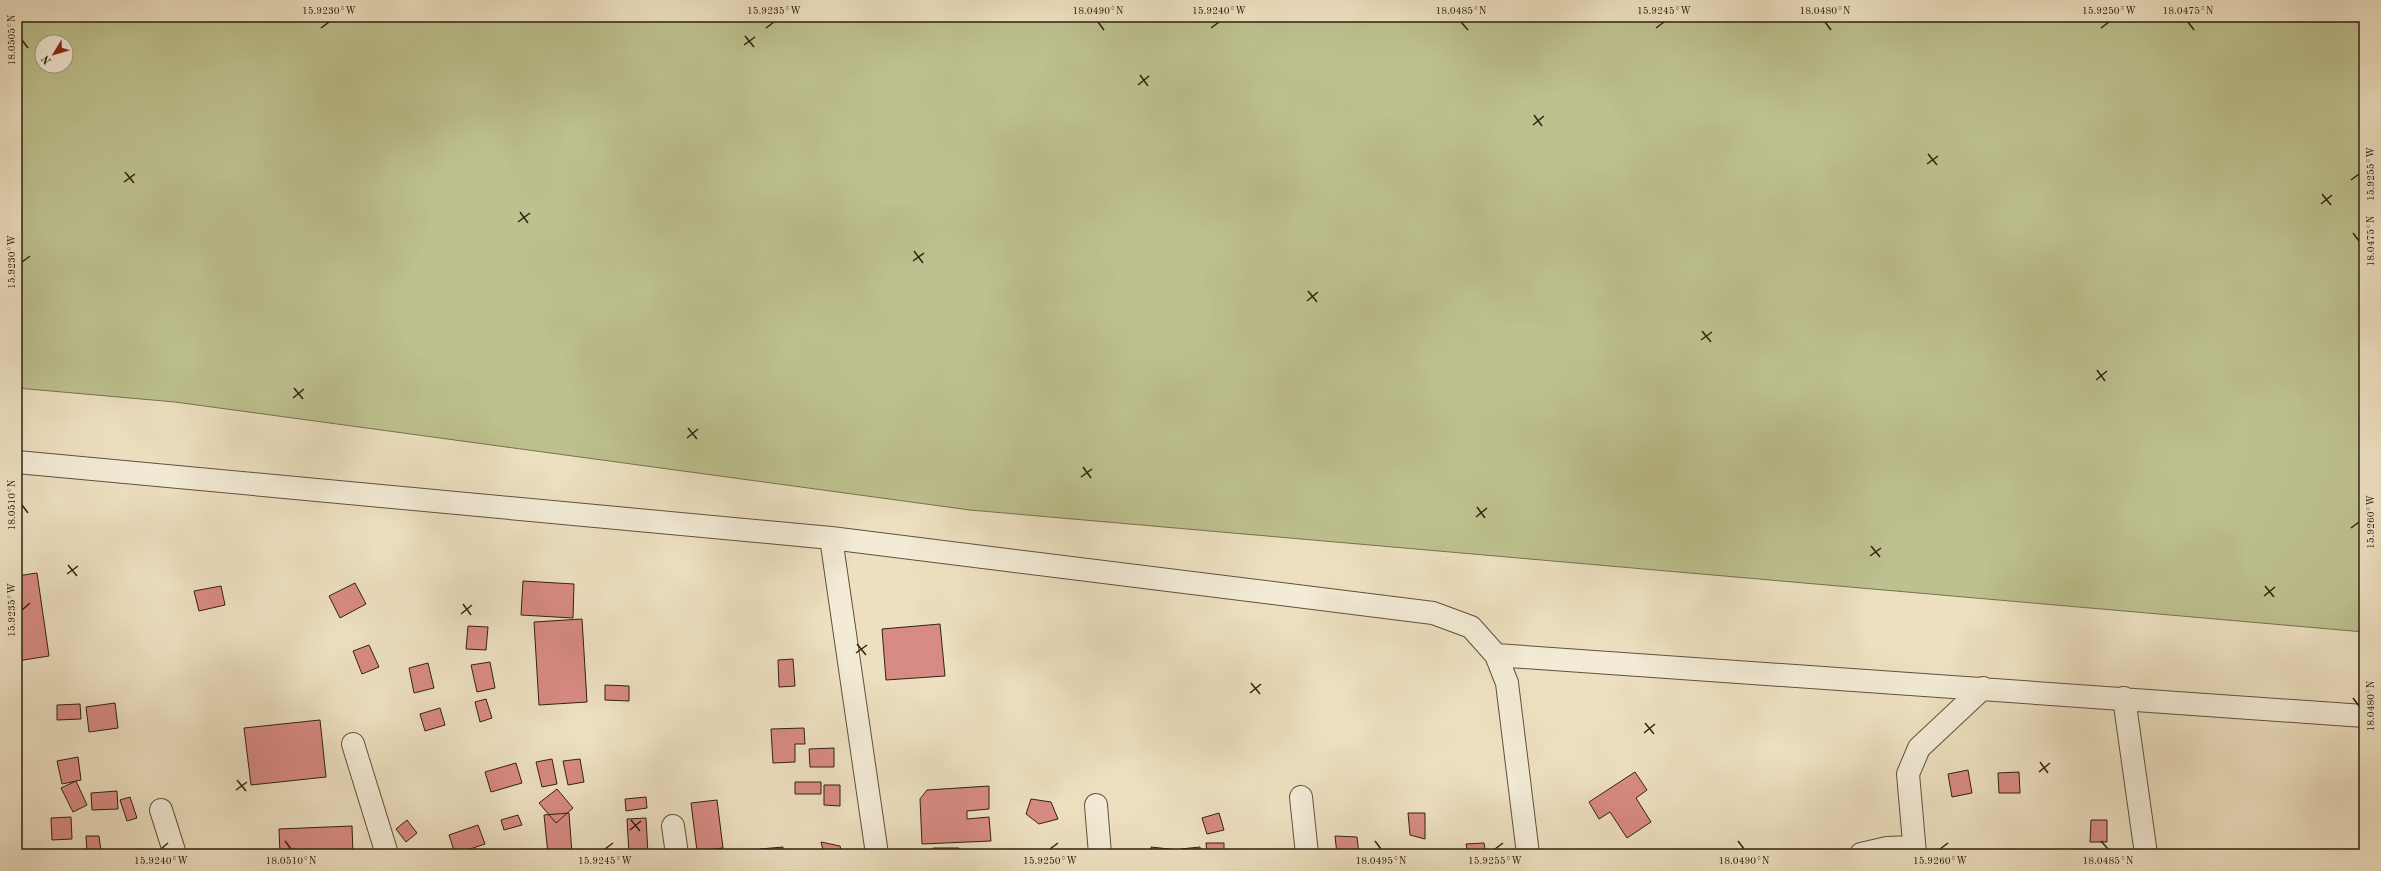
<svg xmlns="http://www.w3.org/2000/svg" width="2381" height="871" viewBox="0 0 2381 871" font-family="'Old Standard TT',serif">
	<rect width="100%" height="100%" fill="#ede0c0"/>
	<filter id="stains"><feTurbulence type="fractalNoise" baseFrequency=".005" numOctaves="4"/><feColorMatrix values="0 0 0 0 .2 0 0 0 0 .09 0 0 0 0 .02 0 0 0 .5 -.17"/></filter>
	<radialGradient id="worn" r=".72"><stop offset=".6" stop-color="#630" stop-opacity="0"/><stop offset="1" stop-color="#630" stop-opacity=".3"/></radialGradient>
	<path fill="#bdc18f" stroke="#777150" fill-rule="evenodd" d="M 17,17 L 2364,17 L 2364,632 L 970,510 L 175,402 L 17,388 ZM 42,42 L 66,42 L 66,66 L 42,66 Z"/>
	<path fill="#d88b84" stroke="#312111" d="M 37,573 L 49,656 L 17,661 L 17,576 Z
		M 523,581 L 574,584 L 573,618 L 521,615 Z
		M 355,583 L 366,604 L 340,618 L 329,596 Z
		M 221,586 L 225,605 L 199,611 L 194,591 Z
		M 582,619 L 587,702 L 539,705 L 534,622 Z
		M 940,624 L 945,676 L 886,680 L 882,629 Z
		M 468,626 L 488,627 L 486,650 L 466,649 Z
		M 369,645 L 379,667 L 362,674 L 353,651 Z
		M 793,659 L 795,686 L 779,687 L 778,660 Z
		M 490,662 L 495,688 L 477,692 L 471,665 Z
		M 428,663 L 434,688 L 414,693 L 409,668 Z
		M 605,685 L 629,686 L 629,701 L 605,700 Z
		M 486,699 L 492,718 L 480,722 L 475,702 Z
		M 115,703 L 118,728 L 89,732 L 86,707 Z
		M 80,704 L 81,719 L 57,720 L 57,705 Z
		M 440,708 L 445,725 L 425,731 L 420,714 Z
		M 320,720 L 326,777 L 251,785 L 244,728 Z
		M 804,728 L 805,744 L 795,744 L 795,762 L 773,763 L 771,729 Z
		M 834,748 L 834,767 L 810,767 L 809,749 Z
		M 78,757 L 81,780 L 62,784 L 57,761 Z
		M 552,759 L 557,784 L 542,787 L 536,762 Z
		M 580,759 L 584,782 L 568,785 L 563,761 Z
		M 516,763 L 522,783 L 491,792 L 485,772 Z
		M 1968,770 L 1972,793 L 1952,797 L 1948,774 Z
		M 1635,772 L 1647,790 L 1636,798 L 1651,822 L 1627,838 L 1610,812 L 1599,819 L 1589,802 Z
		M 2019,772 L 2020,793 L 1999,793 L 1998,773 Z
		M 76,781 L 87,805 L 73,812 L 61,788 Z
		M 795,782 L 821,782 L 821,794 L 795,794 Z
		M 824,785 L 840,785 L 840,806 L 824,805 Z
		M 989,786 L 989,809 L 967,811 L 967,819 L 989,817 L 991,841 L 922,844 L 920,799 L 927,790 Z
		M 557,789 L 573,808 L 556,823 L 539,803 Z
		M 117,791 L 118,809 L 92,810 L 91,793 Z
		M 130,797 L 137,818 L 127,821 L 120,800 Z
		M 646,797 L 647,808 L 626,811 L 625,799 Z
		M 1031,799 L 1051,802 L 1058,819 L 1039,824 L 1026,814 Z
		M 717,800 L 723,848 L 697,851 L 691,803 Z
		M 569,813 L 572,854 L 548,854 L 544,815 Z
		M 1219,813 L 1224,830 L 1207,834 L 1202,818 Z
		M 1408,813 L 1425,813 L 1425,839 L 1410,835 Z
		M 518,815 L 522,825 L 504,830 L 501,820 Z
		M 71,817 L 72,839 L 52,840 L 51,818 Z
		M 646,818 L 648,854 L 629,854 L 627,819 Z
		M 407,820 L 417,833 L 406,842 L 396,829 Z
		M 2091,820 L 2107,820 L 2107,842 L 2090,842 Z
		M 478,825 L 485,844 L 455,854 L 449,835 Z
		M 352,826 L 353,854 L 280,854 L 279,829 Z
		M 86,836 L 99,836 L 101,851 L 87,852 Z
		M 1335,836 L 1357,837 L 1359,854 L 1337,854 Z
		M 821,842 L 840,846 L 842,854 L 824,854 Z
		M 1206,843 L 1224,843 L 1224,854 L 1207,854 Z
		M 1484,843 L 1486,854 L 1468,854 L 1466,844 Z
		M 783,847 L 783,854 L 761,854 L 760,849 Z
		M 1151,847 L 1178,850 L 1178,854 L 1153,854 Z
		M 1200,847 L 1201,854 L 1181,854 L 1181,849 Z
		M 933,848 L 959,848 L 958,854 L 930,854 Z
		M 425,849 L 428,854 L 416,854 Z
		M 233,851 L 234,854 L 204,854 Z
		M 1264,851 L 1265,854 L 1244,853 Z"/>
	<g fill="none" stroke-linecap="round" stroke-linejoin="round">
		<g stroke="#60513d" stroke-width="24">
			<path id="street" d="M 17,462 L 831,538 L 1433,613 L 1471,627 L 1496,655 L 1507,683 L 1528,854
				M 831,538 L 877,854
				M 1496,655 L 2364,716
				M 2124,698 L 2146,854
				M 353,744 L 387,854
				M 1301,797 L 1307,854
				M 1096,805 L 1100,854
				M 161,810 L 175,854
				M 673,826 L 677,854
				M 1861,854 L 1887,848 L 1914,847
				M 1915,854 L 1908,774 L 1919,748 L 1983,688"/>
		</g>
		<use href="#street" stroke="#f3ebd6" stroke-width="22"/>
	</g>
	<path fill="none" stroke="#312111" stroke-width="1.5" d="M 1098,22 L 1104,30M 1461,22 L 1468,30M 1825,22 L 1831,30M 2188,22 L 2194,30M 321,28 L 329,22M 766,28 L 774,22M 1211,28 L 1219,22M 1656,28 L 1664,22M 2101,28 L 2109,22M 745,36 L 754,47M 22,40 L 28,48M 744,45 L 755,37M 1140,75 L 1148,86M 1138,85 L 1149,76M 1534,115 L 1542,126M 1533,125 L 1544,116M 1928,154 L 1937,165M 1927,164 L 1938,156M 125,172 L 134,183M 2351,180 L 2359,174M 124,182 L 135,174M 2322,194 L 2331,205M 2321,204 L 2332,195M 520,212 L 528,223M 518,222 L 530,213M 2353,233 L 2359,241M 914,251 L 923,263M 913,261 L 924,253M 22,262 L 30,256M 1308,291 L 1317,302M 1307,301 L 1318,292M 1702,331 L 1711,342M 1701,340 L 1712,332M 2097,370 L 2105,381M 2096,380 L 2107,371M 294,388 L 303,399M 293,398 L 304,389M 688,428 L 697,439M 687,438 L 698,429M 1083,467 L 1091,478M 1081,477 L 1092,469M 22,505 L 28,513M 1477,507 L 1485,518M 1476,517 L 1487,508M 2351,528 L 2359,522M 1871,546 L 1880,557M 1870,556 L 1881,548M 68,565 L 77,576M 67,574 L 78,566M 2265,586 L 2274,597M 2264,596 L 2275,587M 463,604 L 471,615M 22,610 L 30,603M 461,614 L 472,605M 857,644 L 866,655M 856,653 L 867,645M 1251,683 L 1260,694M 1250,693 L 1261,684M 2353,698 L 2359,706M 1645,723 L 1654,734M 1644,733 L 1655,724M 2040,762 L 2048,773M 2039,772 L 2050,763M 237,780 L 246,791M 236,790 L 247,782M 631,820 L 640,831M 630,830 L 641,821M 285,841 L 291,849M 1375,841 L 1381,849M 1738,841 L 1744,849M 2101,841 L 2108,849M 161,849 L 168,843M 605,849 L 613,843M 1050,849 L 1058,843M 1495,849 L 1503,843M 1940,849 L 1948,843"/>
	<rect width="2381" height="871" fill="none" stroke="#ede0c0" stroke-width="44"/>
	<g transform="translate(54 54) rotate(232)"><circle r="19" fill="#f3ebd6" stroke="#a59a87"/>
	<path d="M0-3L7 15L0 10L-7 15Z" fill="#8f2418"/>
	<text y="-6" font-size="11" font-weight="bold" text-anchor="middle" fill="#312111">N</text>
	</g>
	<rect x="22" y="22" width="2337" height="827" fill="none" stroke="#312111" stroke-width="1.5"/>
	<g font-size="10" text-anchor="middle" fill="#312111">
		<text x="329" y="14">15.9230°W</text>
		<text x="774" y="14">15.9235°W</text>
		<text x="1098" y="14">18.0490°N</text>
		<text x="1219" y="14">15.9240°W</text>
		<text x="1461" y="14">18.0485°N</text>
		<text x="1664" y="14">15.9245°W</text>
		<text x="1825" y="14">18.0480°N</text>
		<text x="2109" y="14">15.9250°W</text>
		<text x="2188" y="14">18.0475°N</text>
		<text transform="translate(11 40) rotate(-90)" y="4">18.0505°N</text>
		<text transform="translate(2370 174) rotate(-90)" y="4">15.9255°W</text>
		<text transform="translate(2370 241) rotate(-90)" y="4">18.0475°N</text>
		<text transform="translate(11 262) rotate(-90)" y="4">15.9230°W</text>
		<text transform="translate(11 505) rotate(-90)" y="4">18.0510°N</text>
		<text transform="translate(2370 522) rotate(-90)" y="4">15.9260°W</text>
		<text transform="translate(11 610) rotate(-90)" y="4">15.9235°W</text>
		<text transform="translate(2370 706) rotate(-90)" y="4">18.0480°N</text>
		<text x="161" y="864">15.9240°W</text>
		<text x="291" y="864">18.0510°N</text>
		<text x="605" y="864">15.9245°W</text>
		<text x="1050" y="864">15.9250°W</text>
		<text x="1381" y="864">18.0495°N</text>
		<text x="1495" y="864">15.9255°W</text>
		<text x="1744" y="864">18.0490°N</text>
		<text x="1940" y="864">15.9260°W</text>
		<text x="2108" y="864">18.0485°N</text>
	</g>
	<rect width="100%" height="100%" filter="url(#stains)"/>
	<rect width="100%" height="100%" fill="url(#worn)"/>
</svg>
